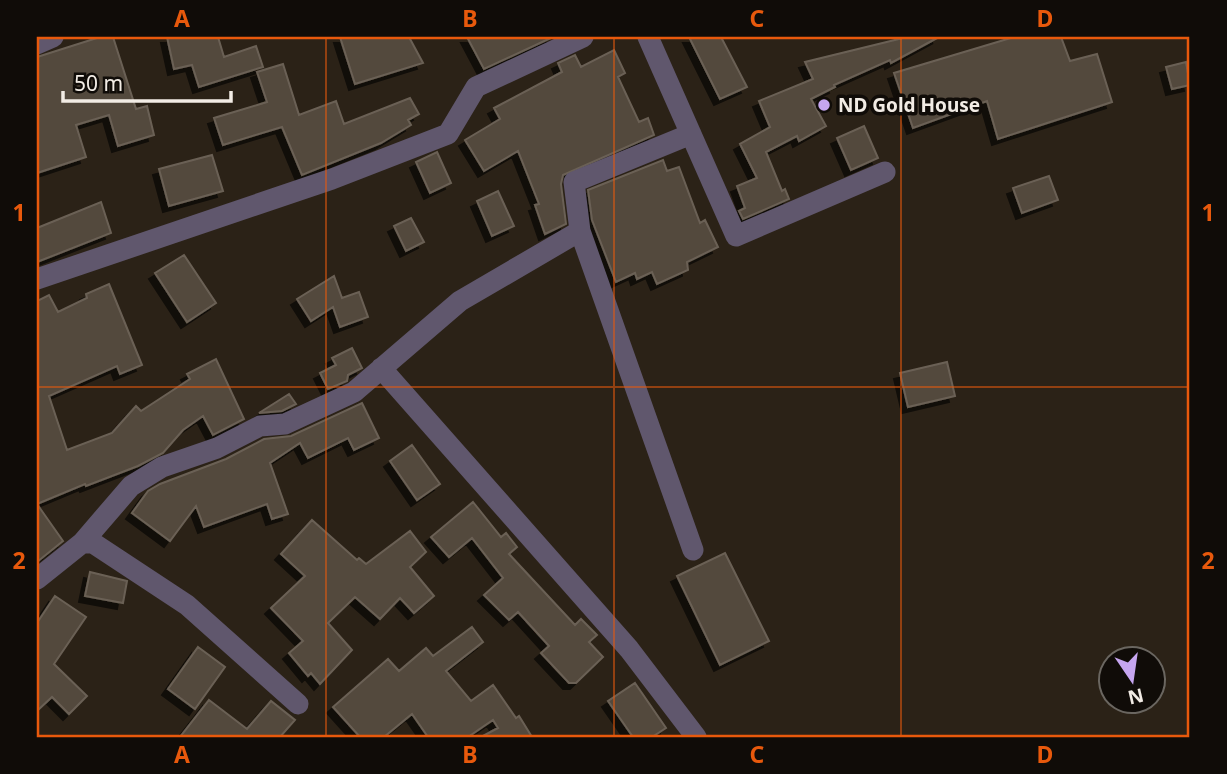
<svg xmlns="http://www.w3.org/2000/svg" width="1227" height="774" viewBox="0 0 1227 774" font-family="'Noto Sans',sans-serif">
	<defs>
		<filter id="shadow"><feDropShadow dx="-6" dy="6" stdDeviation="0" flood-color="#0009"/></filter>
	</defs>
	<rect width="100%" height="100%" fill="#2b2217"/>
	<path fill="#53493e" stroke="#6b6155" stroke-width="2" filter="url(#shadow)" d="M 100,37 L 113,37 L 136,109 L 147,106 L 154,135 L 118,146 L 109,115 L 76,125 L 86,157 L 37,173 L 37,57 Z
		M 167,37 L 218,37 L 224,57 L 256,46 L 263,67 L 199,87 L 192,65 L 174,69 Z
		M 340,37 L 409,37 L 423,63 L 355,84 Z
		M 467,37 L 553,37 L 484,69 Z
		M 689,37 L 721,37 L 747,87 L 720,99 Z
		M 907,37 L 939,37 L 891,63 L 890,60 L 834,85 L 835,87 L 811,99 L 826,126 L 799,141 L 797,136 L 766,152 L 782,191 L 785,189 L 789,199 L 743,219 L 739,211 L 745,208 L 737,186 L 757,178 L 740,144 L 770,127 L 759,101 L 813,79 L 805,62 Z
		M 1014,37 L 1061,37 L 1070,61 L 1097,54 L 1112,102 L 998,139 L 987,101 L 913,128 L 894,73 Z
		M 614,50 L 625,73 L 618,77 L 639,122 L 648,118 L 654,135 L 563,175 L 561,184 L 566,224 L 545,234 L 535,205 L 539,204 L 518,151 L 484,171 L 465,140 L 500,119 L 494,108 L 562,72 L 558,63 L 575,55 L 581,67 Z
		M 1186,62 L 1190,85 L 1172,89 L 1166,67 Z
		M 283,64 L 299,115 L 336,101 L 344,124 L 410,98 L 419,114 L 408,120 L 411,125 L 381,143 L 302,175 L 282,127 L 223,145 L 214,118 L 267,102 L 257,72 Z
		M 864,126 L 878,158 L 851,170 L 837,138 Z
		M 437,152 L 451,183 L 430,193 L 416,162 Z
		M 212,155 L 223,191 L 169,206 L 159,169 Z
		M 663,160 L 667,171 L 679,167 L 700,223 L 705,220 L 718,247 L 687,262 L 688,270 L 657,284 L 652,272 L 637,279 L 635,273 L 616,282 L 592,220 L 588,190 Z
		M 1049,176 L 1058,200 L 1022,213 L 1013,188 Z
		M 498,191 L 514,226 L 492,236 L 477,201 Z
		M 101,202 L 111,233 L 37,262 L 37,228 Z
		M 411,218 L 424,242 L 406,251 L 394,226 Z
		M 184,255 L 216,303 L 187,322 L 155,273 Z
		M 334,276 L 342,298 L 359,292 L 368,317 L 340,327 L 333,307 L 311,321 L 297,299 Z
		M 109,284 L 142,365 L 120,374 L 117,366 L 49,396 L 67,450 L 112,433 L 136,406 L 141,411 L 190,379 L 187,374 L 216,359 L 244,419 L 213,435 L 203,416 L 183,430 L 163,453 L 138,466 L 86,486 L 85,484 L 37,504 L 63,541 L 37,562 L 37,301 L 49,295 L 58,312 L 87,298 L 86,294 Z
		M 352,348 L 362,368 L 348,375 L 347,381 L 328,389 L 320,373 L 336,365 L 332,358 Z
		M 947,362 L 955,396 L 908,407 L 900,373 Z
		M 289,394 L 296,404 L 282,411 L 259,413 Z
		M 362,403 L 379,438 L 354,450 L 348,438 L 308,458 L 300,443 L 270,463 L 288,514 L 272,519 L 267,504 L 204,527 L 196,506 L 170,541 L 132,513 L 148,491 L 160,484 L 226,459 L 264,439 L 291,436 Z
		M 412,445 L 440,484 L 417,500 L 390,461 Z
		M 473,502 L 501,537 L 506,533 L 517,547 L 509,554 L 575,625 L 581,619 L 597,635 L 589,642 L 603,657 L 576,683 L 569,683 L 541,653 L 549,646 L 518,612 L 509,620 L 484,595 L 503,578 L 472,538 L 449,557 L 431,537 Z
		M 312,520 L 357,560 L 359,558 L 366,564 L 410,531 L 426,552 L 410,567 L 434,596 L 414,613 L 400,598 L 380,619 L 355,597 L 328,623 L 352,650 L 320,684 L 311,673 L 308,676 L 289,653 L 303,641 L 271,608 L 305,576 L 281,554 Z
		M 725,553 L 769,641 L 720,665 L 677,576 Z
		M 90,572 L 127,581 L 123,603 L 85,596 Z
		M 55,596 L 86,617 L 54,664 L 87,696 L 69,714 L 52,697 L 37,711 L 37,623 Z
		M 472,627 L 483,642 L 446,671 L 471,701 L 493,685 L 516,718 L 519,716 L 532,737 L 481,737 L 498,728 L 493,720 L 468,737 L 428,737 L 412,714 L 384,737 L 360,737 L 333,707 L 388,659 L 399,671 L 426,648 L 433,656 Z
		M 198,647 L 225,667 L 195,709 L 168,689 Z
		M 635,683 L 666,728 L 652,737 L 633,737 L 608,701 Z
		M 209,700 L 247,729 L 271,701 L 295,720 L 280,737 L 180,737 Z"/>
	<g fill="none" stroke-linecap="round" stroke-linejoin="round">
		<path stroke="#60576d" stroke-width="21" d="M 648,37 L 736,236 L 885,172
			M 37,44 L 53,37
			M 580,231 L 693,550
			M 37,279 L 332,179 L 448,134 L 476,87 L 583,37
			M 381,368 L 629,649 L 696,737
			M 82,543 L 93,543 L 187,605 L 298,704
			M 37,579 L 82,543 L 131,486 L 162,467 L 217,448 L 260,426 L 285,424 L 354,392 L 460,301 L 580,231 L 574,182 L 691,134"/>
	</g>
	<path fill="none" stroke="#e8590c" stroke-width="2" stroke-opacity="0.55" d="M 326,37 L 326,737M 614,37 L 614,737M 901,37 L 901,737M 37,387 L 1190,387"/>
	<circle fill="#c6a6f0" stroke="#100c08" stroke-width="2.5" cx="824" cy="105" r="7"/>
	<g text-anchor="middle" stroke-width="7" stroke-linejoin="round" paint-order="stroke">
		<g font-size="19" font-weight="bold" fill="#f2ece5" stroke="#100c08" text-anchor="start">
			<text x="838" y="112">ND Gold House</text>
		</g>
	</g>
	<rect width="1227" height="774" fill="none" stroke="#100c08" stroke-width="77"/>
	<g transform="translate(1132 680) rotate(167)"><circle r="33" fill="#100c08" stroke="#6a6660" stroke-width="2"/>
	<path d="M0-5L12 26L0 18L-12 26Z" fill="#c6a6f0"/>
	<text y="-10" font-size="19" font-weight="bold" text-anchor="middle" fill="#f2ece5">N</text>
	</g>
	<path d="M63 91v10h168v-10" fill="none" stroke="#f2ece5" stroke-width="3.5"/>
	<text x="74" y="91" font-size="21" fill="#f2ece5" stroke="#100c08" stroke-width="5" paint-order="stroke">50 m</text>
	<rect x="38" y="38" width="1150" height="698" fill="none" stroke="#e8590c" stroke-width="2.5"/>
	<g font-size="23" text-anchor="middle" font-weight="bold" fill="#e8590c">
		<text x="182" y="27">A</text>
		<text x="470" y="27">B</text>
		<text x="757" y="27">C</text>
		<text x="1045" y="27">D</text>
		<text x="19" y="221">1</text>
		<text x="1208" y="221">1</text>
		<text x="19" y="569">2</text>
		<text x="1208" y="569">2</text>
		<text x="182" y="763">A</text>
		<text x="470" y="763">B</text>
		<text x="757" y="763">C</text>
		<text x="1045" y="763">D</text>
	</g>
</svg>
